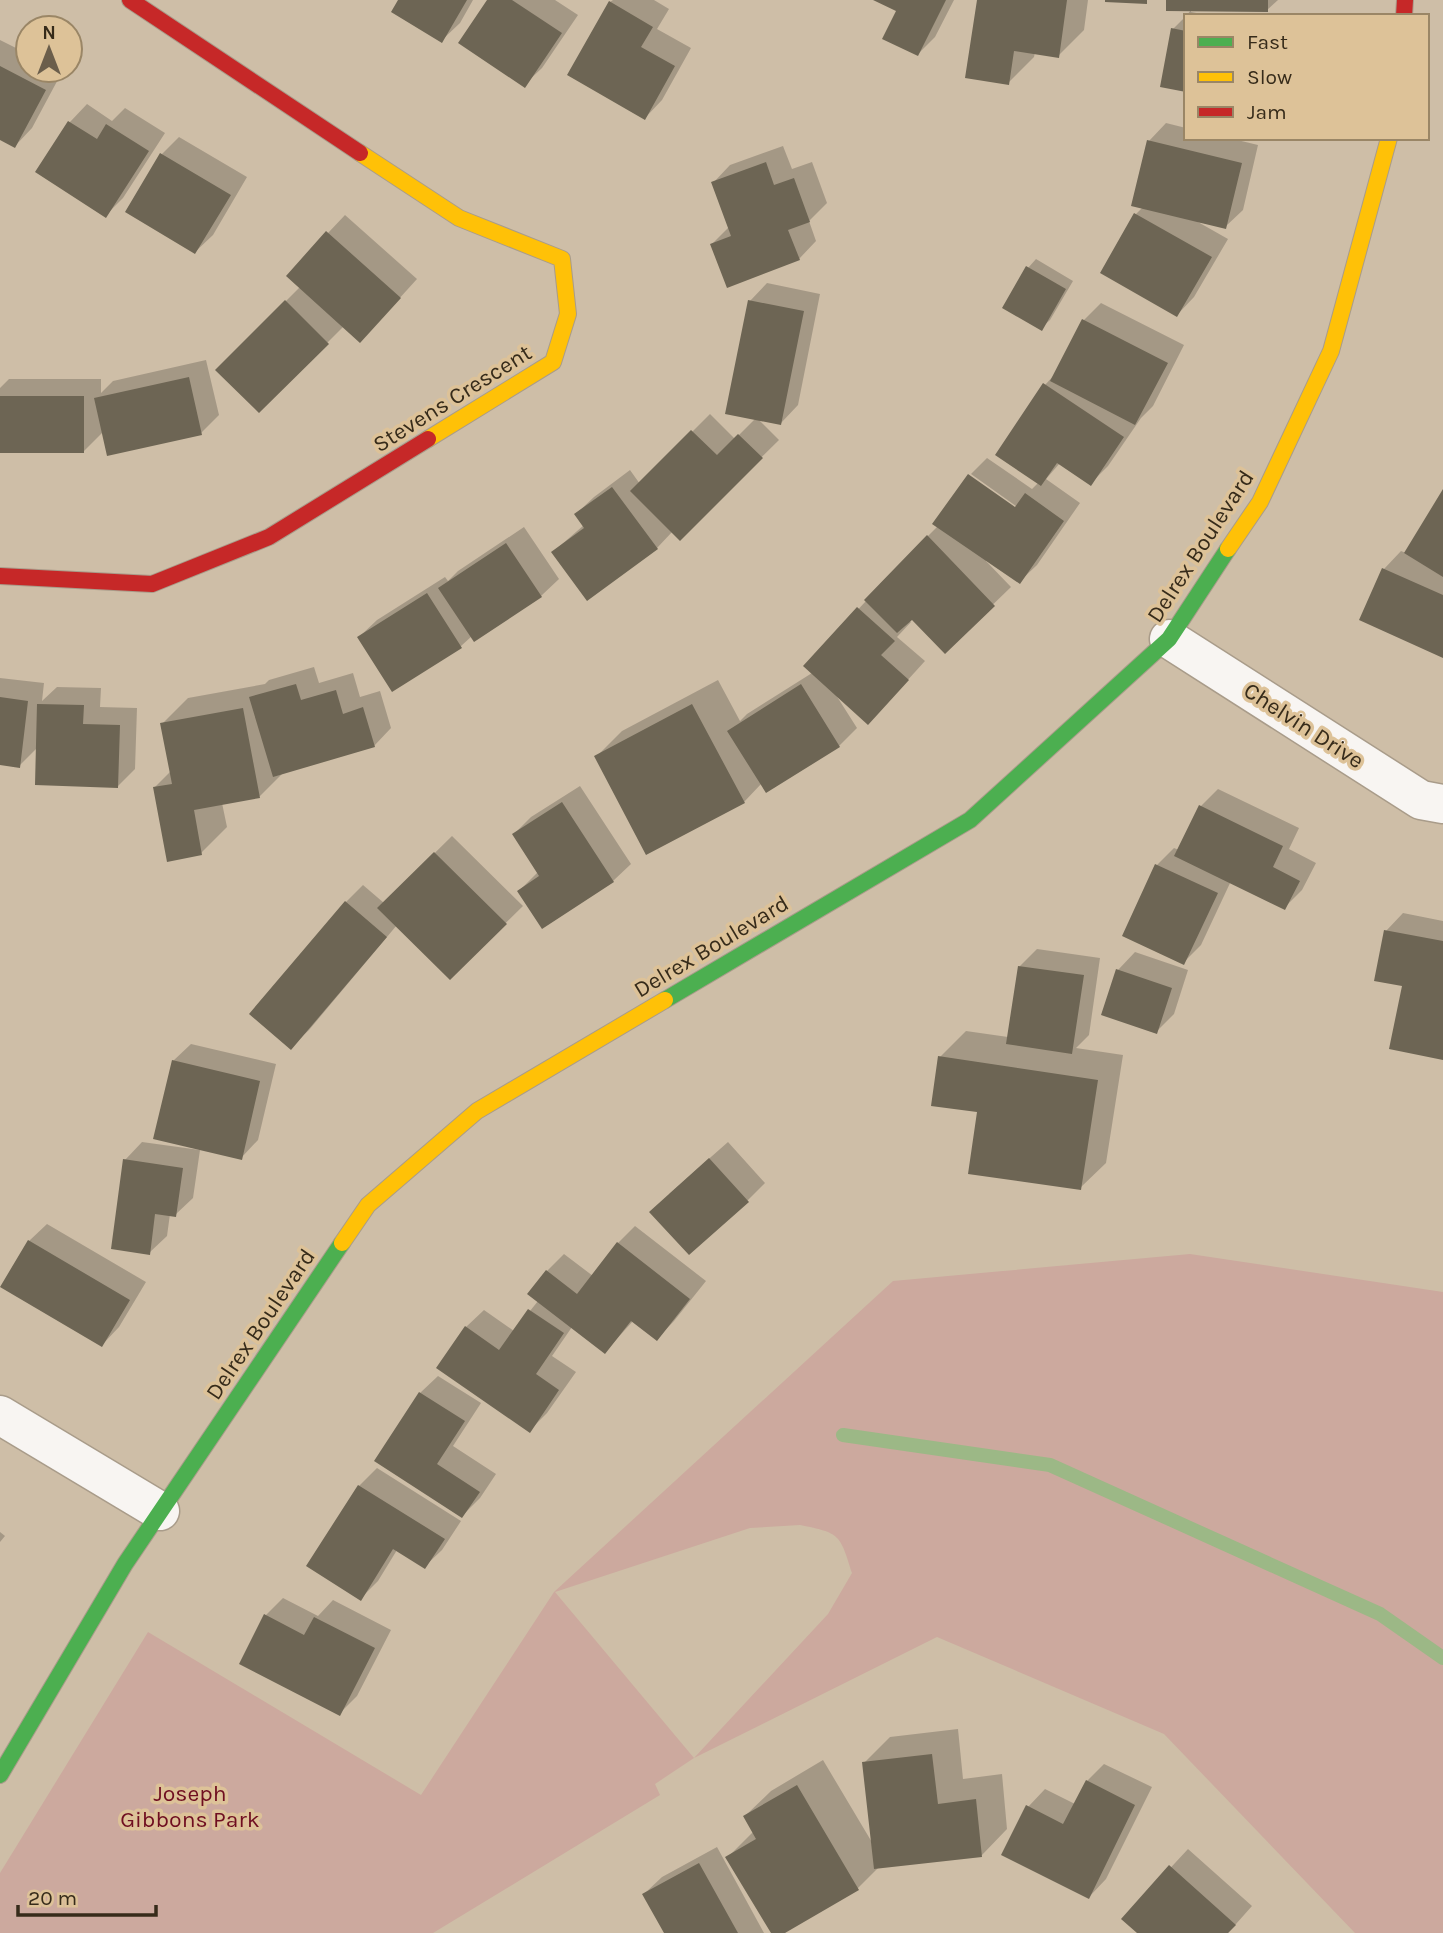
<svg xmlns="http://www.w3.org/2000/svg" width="1443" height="1933" viewBox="0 0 1443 1933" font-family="Karla,sans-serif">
	<rect width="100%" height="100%" fill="#cebea7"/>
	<path fill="#cca99e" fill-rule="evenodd" d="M 1190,1254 L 1443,1292 L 1443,1933 L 1355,1933 L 1164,1734 L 937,1637 L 694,1758 L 655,1784 L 660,1795 L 433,1933 L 0,1933 L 0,1873 L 148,1632 L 421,1795 L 554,1592 L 893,1281 ZM 800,1525 C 840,1533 840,1534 852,1573 L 828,1614 L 694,1758 L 555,1592 L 750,1528 Z"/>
	<path fill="#0003" d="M 400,0 L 473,0 L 460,23 L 442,40 Z
		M 489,0 L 555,0 L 578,15 L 542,68 L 524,85 Z
		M 613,0 L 654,0 L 669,9 L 657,29 L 691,48 L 662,100 L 645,118 L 610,2 Z
		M 877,0 L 954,0 L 935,37 L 918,54 L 898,10 Z
		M 979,0 L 1088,0 L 1084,30 L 1058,56 L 1035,52 L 1034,57 L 1008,83 Z
		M 1168,0 L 1278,0 L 1267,10 Z
		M 1191,10 L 1191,12 L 1213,16 L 1186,16 Z
		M 1186,16 L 1186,90 L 1173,29 Z
		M 0,40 L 28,54 L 28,70 L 58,70 L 62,72 L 32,128 L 15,146 L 0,138 Z
		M 87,104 L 112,121 L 125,108 L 165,133 L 123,198 L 106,215 L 37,172 L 70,122 Z
		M 1166,123 L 1186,128 L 1186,138 L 1229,138 L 1258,145 L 1243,210 L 1225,227 L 1198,222 L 1228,239 L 1194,297 L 1177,315 L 1136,214 L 1143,207 L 1149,141 Z
		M 179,137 L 247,177 L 213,235 L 195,252 L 162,154 Z
		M 783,146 L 792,169 L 812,162 L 827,203 L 809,221 L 816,241 L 799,259 L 712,244 L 729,227 L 713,183 L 730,165 Z
		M 345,215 L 417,279 L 377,323 L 344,326 L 259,411 L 217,370 L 300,287 L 328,233 Z
		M 1036,259 L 1073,281 L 1050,320 L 1041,328 L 1028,268 Z
		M 767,283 L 820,294 L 798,405 L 781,423 L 757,418 L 779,440 L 680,538 L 673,531 L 657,548 L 553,552 L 584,525 L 576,514 L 594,497 L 630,470 L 640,484 L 710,414 L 735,439 L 756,418 L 750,301 Z
		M 1101,303 L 1184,345 L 1153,406 L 1141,418 L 1108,466 L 1090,484 L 1060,463 L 1046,479 L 1080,503 L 1037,565 L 1019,582 L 987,560 L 986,561 L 1011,587 L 945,651 L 912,617 L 908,620 L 911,622 L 897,637 L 925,661 L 885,705 L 836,695 L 857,728 L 839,746 L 762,783 L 744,802 L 596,757 L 622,731 L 718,680 L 740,721 L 747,714 L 812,673 L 805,666 L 881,585 L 880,584 L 938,526 L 935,524 L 970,475 L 970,478 L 1021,514 L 1023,511 L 971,474 L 987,458 L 1032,489 L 1039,482 L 1045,385 L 1056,373 L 1084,320 Z
		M 206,360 L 219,415 L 201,433 L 103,432 L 84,451 L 0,451 L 0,388 L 9,379 L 101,379 L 101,393 L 113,381 Z
		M 1443,493 L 1443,656 L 1361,619 L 1384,569 L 1401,551 L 1406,553 Z
		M 524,527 L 559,579 L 541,596 L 472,636 L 461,646 L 393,690 L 359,637 L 377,620 L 445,577 L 448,581 L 458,571 Z
		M 314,667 L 319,683 L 353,673 L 360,697 L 380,691 L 391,728 L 374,746 L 284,772 L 260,796 L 222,803 L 227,827 L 201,853 L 155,787 L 171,771 L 162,724 L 188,698 L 265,684 L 269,680 Z
		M 0,678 L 44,683 L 42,701 L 57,687 L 101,688 L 100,707 L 137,708 L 135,769 L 117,787 L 38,747 L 19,766 L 0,763 Z
		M 580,786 L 631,864 L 613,881 L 519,891 L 538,872 L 514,834 L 531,817 Z
		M 1218,789 L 1299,828 L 1289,849 L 1316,863 L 1302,890 L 1284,908 L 1231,881 L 1201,945 L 1183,963 L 1157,865 L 1174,848 L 1179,850 L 1201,806 Z
		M 452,836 L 523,906 L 450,978 L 397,925 L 309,1030 L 291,1047 L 346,902 L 363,885 L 384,903 Z
		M 1403,913 L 1443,921 L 1443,1058 L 1404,985 L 1386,931 Z
		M 1037,949 L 1100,958 L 1089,1035 L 1076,1048 L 1123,1055 L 1106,1163 L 1080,1188 L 979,1111 L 940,1057 L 966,1031 L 1008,1037 L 1019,967 Z
		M 1135,952 L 1188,970 L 1174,1014 L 1156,1032 L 1118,970 Z
		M 191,1044 L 276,1064 L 258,1140 L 241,1158 L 173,1061 Z
		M 142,1142 L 200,1150 L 193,1198 L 175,1215 L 170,1214 L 167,1236 L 149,1253 L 125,1160 Z
		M 728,1142 L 765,1183 L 747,1201 L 669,1194 Z
		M 47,1224 L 146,1282 L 119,1327 L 102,1345 L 29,1241 Z
		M 635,1226 L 706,1281 L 674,1321 L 657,1339 L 633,1321 L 605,1352 L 572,1327 L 552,1356 L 576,1372 L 547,1413 L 530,1430 L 466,1327 L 484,1310 L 514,1331 L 538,1301 L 547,1271 L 564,1254 L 593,1276 L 618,1243 Z
		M 438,1376 L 481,1403 L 453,1446 L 496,1474 L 480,1498 L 462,1516 L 377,1460 L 420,1393 Z
		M 377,1468 L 461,1521 L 442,1550 L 424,1567 L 397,1550 L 378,1581 L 361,1598 L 309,1566 L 359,1486 Z
		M 0,1532 L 5,1536 L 0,1542 Z
		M 283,1598 L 318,1616 L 333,1600 L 391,1630 L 357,1696 L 339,1714 L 266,1615 Z
		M 958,1729 L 963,1779 L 1002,1774 L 1007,1829 L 982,1855 L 880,1866 L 858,1888 L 781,1933 L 773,1933 L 728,1857 L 754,1831 L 745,1816 L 771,1791 L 823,1760 L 873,1844 L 864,1763 L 890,1737 Z
		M 1104,1764 L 1152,1787 L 1106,1879 L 1089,1897 L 1028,1807 L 1045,1789 L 1075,1804 L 1087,1781 Z
		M 717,1847 L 764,1933 L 666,1933 L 644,1894 L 662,1877 Z
		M 1188,1849 L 1252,1906 L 1228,1933 L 1140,1933 L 1124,1918 Z"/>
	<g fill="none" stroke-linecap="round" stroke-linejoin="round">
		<path stroke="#9cb886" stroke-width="14" d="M 843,1435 L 1050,1465 L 1380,1614 L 1443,1658"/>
	</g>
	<path fill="#6d6554" d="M 398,0 L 467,0 L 442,43 L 391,12 Z
		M 487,0 L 512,0 L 562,33 L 525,88 L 458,43 Z
		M 873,0 L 946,0 L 918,56 L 882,39 L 896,11 Z
		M 977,0 L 1067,0 L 1059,58 L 1014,51 L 1009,85 L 965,78 Z
		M 1105,0 L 1147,0 L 1147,4 L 1105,2 Z
		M 1166,0 L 1268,0 L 1268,12 L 1166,11 Z
		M 609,1 L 653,27 L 641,47 L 675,66 L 645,120 L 567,75 Z
		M 1171,28 L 1186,31 L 1186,92 L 1160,87 Z
		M 0,66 L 46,90 L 15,148 L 0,140 Z
		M 68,121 L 97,139 L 106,124 L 149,151 L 106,218 L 35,172 Z
		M 1147,140 L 1242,163 L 1226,229 L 1131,206 Z
		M 160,153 L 231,195 L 195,254 L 125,212 Z
		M 766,162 L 774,185 L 794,178 L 810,222 L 788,230 L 800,260 L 727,288 L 710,244 L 731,236 L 711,182 Z
		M 1134,213 L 1212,257 L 1177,317 L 1100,273 Z
		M 326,231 L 401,298 L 360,343 L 286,276 Z
		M 1026,266 L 1066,289 L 1042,331 L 1002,308 Z
		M 285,300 L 329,344 L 259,413 L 215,370 Z
		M 748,300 L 804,311 L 781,425 L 725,414 Z
		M 1082,319 L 1168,363 L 1135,425 L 1050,381 Z
		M 189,377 L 202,435 L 107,456 L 94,398 Z
		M 1043,383 L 1124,437 L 1091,486 L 1057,463 L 1041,486 L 995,455 Z
		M 0,396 L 84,396 L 84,453 L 0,453 Z
		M 691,430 L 717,455 L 738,434 L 763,458 L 680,541 L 630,491 Z
		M 968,474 L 1015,507 L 1025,493 L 1064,521 L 1020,584 L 932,524 Z
		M 612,487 L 658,549 L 587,601 L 551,552 L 584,528 L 574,514 Z
		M 1443,489 L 1443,577 L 1404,553 Z
		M 927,535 L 995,606 L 945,654 L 912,620 L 897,633 L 864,600 Z
		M 506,543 L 542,597 L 474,642 L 438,588 Z
		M 1382,568 L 1443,595 L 1443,658 L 1359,620 Z
		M 427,593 L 462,648 L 392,692 L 357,637 Z
		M 857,607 L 895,641 L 881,655 L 909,680 L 868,725 L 803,666 Z
		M 296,684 L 301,700 L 336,690 L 343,714 L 363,707 L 375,747 L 273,777 L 249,697 Z
		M 801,684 L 840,747 L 766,793 L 727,731 Z
		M 0,697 L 28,701 L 20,768 L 0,765 Z
		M 37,704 L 84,705 L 83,724 L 120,725 L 118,788 L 35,785 Z
		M 692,704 L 745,803 L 646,855 L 594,756 Z
		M 243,708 L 260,798 L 194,810 L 202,855 L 167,862 L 153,787 L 172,784 L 160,723 Z
		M 562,802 L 614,882 L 542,929 L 517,891 L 539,876 L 512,834 Z
		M 1199,805 L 1283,846 L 1273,867 L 1300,881 L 1285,910 L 1174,856 Z
		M 434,852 L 507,924 L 450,980 L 377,908 Z
		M 1155,864 L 1218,893 L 1184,965 L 1122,936 Z
		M 345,901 L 387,937 L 291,1050 L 249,1014 Z
		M 1384,930 L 1443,941 L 1443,1060 L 1389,1049 L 1402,986 L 1374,981 Z
		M 1018,966 L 1084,975 L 1072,1054 L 1006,1044 Z
		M 1116,969 L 1172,988 L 1157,1034 L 1101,1015 Z
		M 938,1056 L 1098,1080 L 1081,1190 L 968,1174 L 977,1112 L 931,1106 Z
		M 172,1060 L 260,1081 L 242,1160 L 153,1139 Z
		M 709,1158 L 749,1202 L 689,1255 L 649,1212 Z
		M 123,1159 L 183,1168 L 176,1217 L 155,1214 L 150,1255 L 111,1249 Z
		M 28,1240 L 130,1300 L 102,1347 L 0,1287 Z
		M 617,1242 L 690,1299 L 657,1341 L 631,1321 L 605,1354 L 527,1294 L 546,1270 L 577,1294 Z
		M 528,1309 L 564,1333 L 536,1374 L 559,1390 L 530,1433 L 436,1368 L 465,1326 L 499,1350 Z
		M 419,1392 L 465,1421 L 437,1464 L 480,1492 L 462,1518 L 374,1461 Z
		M 358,1485 L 445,1539 L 425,1569 L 393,1549 L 361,1601 L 306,1566 Z
		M 264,1614 L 304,1635 L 314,1617 L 375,1648 L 340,1716 L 239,1664 Z
		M 932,1754 L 938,1804 L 976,1799 L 982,1857 L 874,1869 L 862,1762 Z
		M 1086,1780 L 1135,1805 L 1089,1899 L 1001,1855 L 1026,1805 L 1063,1824 Z
		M 797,1785 L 859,1890 L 785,1933 L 771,1933 L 725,1857 L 756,1839 L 743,1816 Z
		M 699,1863 L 738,1933 L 664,1933 L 642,1894 Z
		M 1169,1865 L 1236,1925 L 1228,1933 L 1137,1933 L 1121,1919 Z"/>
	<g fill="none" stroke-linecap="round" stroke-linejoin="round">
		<g stroke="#a99c8a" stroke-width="41">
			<path id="street" d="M 1169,639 L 1421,800 L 1443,804
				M 0,1415 L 160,1511"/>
		</g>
		<g stroke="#a99c8a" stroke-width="18">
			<path id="fast" d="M 665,1000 L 970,820 L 1169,639 L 1228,549
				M 0,1775 L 125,1564 L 342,1243"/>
		</g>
		<g stroke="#a99c8a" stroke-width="18">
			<path id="slow" d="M 360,153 L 459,218 L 562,259 L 568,314 L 553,362 L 428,439
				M 1228,549 L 1260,502 L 1331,351 L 1389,138
				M 342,1243 L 368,1205 L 477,1111 L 665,1000"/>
		</g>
		<g stroke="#a99c8a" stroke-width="18">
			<path id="jam" d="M 130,0 L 360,153
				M 1404,16 L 1405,0
				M 0,576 L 152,584 L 269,537 L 428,439"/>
		</g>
		<use href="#street" stroke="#f8f5f2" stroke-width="38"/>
		<use href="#fast" stroke="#4caf50" stroke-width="16"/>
		<use href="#slow" stroke="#ffc107" stroke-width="16"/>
		<use href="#jam" stroke="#c62828" stroke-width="16"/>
	</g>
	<g text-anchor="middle" stroke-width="7" stroke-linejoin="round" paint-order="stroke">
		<g font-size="23" fill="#362b1a" stroke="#ddc298">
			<text transform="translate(452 398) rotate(-32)" y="8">Stevens Crescent</text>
			<text transform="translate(1200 546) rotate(-57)" y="8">Delrex Boulevard</text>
			<text transform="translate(1304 725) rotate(33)" y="8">Chelvin Drive</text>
			<text transform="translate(711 946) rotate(-31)" y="8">Delrex Boulevard</text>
			<text transform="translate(260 1324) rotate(-56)" y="8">Delrex Boulevard</text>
		</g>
		<g font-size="23" fill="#6f0e20" stroke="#ddc298">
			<text x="190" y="1801">Joseph<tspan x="190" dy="26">Gibbons Park</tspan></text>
		</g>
	</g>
	<rect x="1184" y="14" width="245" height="126" fill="#ddc298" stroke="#9a8666" stroke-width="2"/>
	<rect x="1198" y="37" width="35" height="10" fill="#4caf50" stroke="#9a8666" stroke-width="2"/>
	<text x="1247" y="49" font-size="21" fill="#362b1a">Fast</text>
	<rect x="1198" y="72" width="35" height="10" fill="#ffc107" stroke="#9a8666" stroke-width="2"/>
	<text x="1247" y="84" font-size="21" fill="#362b1a">Slow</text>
	<rect x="1198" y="107" width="35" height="10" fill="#c62828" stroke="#9a8666" stroke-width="2"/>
	<text x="1247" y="119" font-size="21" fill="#362b1a">Jam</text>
	<g transform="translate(49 49)"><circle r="33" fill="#ddc298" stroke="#9a8666" stroke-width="2"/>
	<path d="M0-5L12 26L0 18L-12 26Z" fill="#6b5e4b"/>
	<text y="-10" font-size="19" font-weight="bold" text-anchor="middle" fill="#362b1a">N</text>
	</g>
	<path d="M18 1905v10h138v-10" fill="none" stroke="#362b1a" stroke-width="3.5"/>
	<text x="28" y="1905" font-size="21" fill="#362b1a" stroke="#ddc298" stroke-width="5" paint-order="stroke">20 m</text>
</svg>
